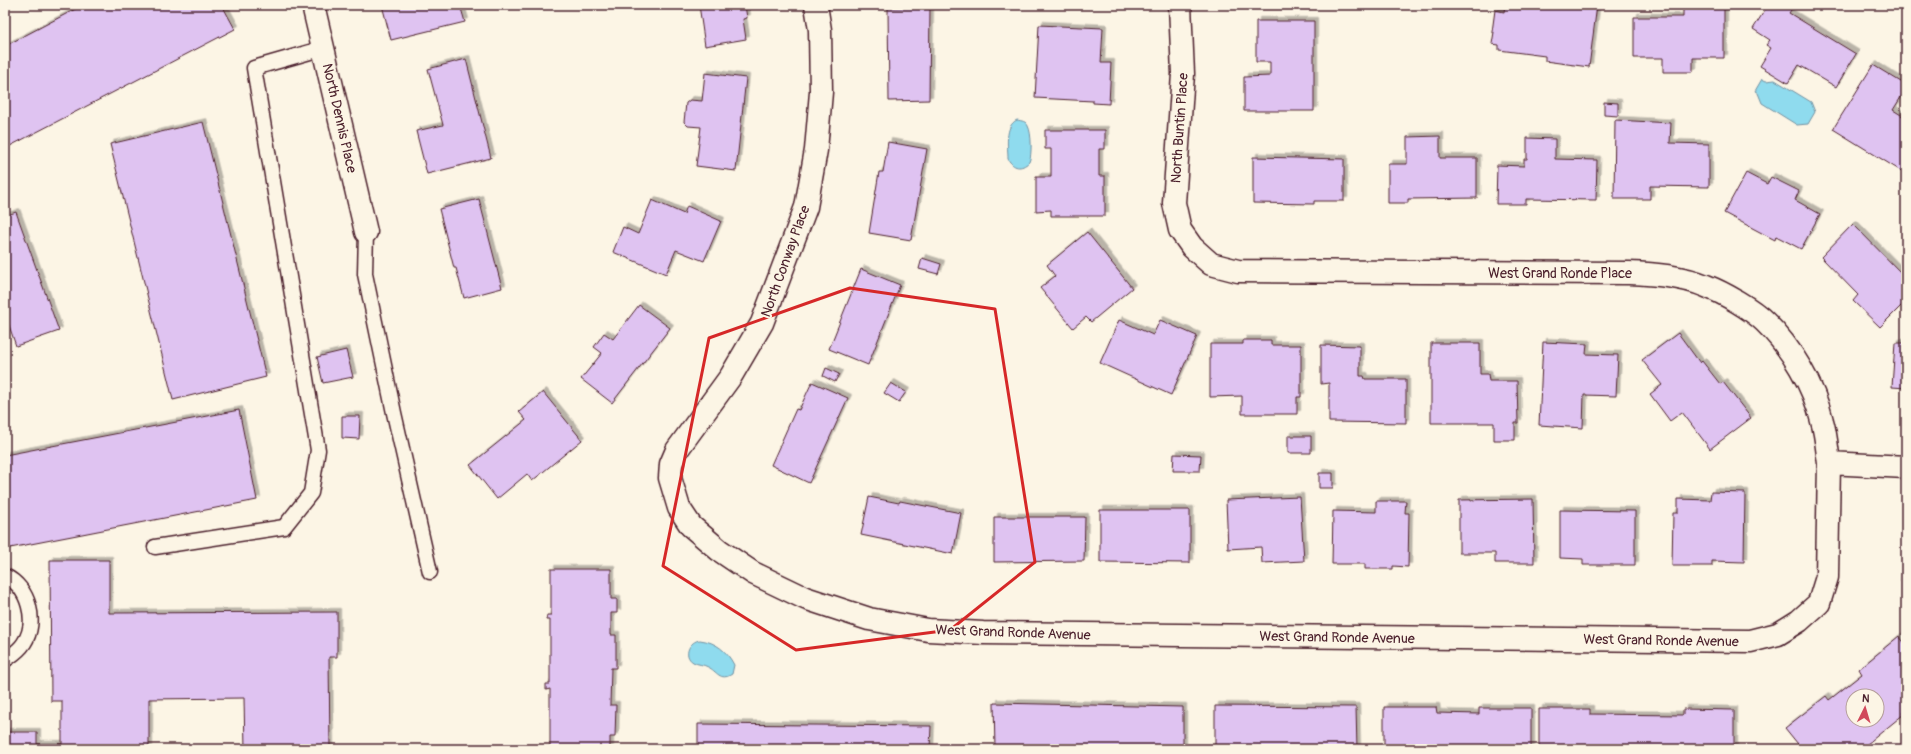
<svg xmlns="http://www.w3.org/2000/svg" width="1911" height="754" viewBox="0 0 1911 754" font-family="Pangolin,sans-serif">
	<defs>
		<filter id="shadow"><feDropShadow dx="3.5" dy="-3.5" stdDeviation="0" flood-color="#0004"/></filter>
	</defs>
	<rect width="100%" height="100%" fill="#fcf5e5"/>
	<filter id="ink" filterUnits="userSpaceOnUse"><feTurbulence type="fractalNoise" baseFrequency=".025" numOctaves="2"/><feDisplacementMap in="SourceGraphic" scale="8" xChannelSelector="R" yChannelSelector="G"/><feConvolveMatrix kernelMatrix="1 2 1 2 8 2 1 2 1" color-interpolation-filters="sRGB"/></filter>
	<g filter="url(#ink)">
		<path fill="#8fdbee" stroke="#7390a0" d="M 1762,79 L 1766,81 L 1775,80 L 1811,102 L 1815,112 L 1808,124 L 1797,125 L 1762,103 L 1758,93 L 1755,91 Z
			M 1017,120 C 1022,121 1026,121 1028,126 C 1032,133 1032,156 1029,162 C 1021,170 1013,168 1008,159 C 1008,147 1004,126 1017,120 Z
			M 700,640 C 716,642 727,651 734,665 L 732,674 C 720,682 717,671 708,667 C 703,664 698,665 693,662 C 682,655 690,641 700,640 Z"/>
		<path fill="#dfc3f1" stroke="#4a1f2b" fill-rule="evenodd" filter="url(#shadow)" d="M 83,5 L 222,5 L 235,29 L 8,147 L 5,142 L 5,46 Z
			M 382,5 L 460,5 L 465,22 L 391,40 Z
			M 699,5 L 745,5 L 747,18 L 743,19 L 746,39 L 705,46 Z
			M 1505,5 L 1549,7 L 1549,5 L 1597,5 L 1589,67 L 1545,61 L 1545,56 L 1499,50 L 1499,45 L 1492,44 L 1494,32 L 1492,32 L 1495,10 L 1504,12 Z
			M 1683,5 L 1724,5 L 1724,58 L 1693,58 L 1693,72 L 1663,72 L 1663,58 L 1634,58 L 1634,17 L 1683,17 Z
			M 1768,5 L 1790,5 L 1793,7 L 1789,13 L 1856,54 L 1836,87 L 1799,65 L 1788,83 L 1760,66 L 1771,48 L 1766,45 L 1770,40 L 1753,29 Z
			M 930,7 L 929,100 L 889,101 L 888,8 Z
			M 1256,21 L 1314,21 L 1314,111 L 1244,111 L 1244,77 L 1270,76 L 1270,62 L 1256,62 Z
			M 1039,25 L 1103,28 L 1101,63 L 1111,63 L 1109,104 L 1093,103 L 1093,101 L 1035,98 Z
			M 466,59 L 491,158 L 427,174 L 416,131 L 443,125 L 428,69 Z
			M 1873,65 L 1906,85 L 1906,89 L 1893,110 L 1906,118 L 1906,164 L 1901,171 L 1833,129 Z
			M 705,73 L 746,78 L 736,171 L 696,166 L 701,127 L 688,126 L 684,122 L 686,103 L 690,100 L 702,101 Z
			M 1604,102 L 1618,103 L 1618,116 L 1604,115 Z
			M 1615,120 L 1671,123 L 1670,143 L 1709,144 L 1709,187 L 1650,186 L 1650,199 L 1614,199 Z
			M 203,122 L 266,377 L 173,400 L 110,144 Z
			M 1045,130 L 1105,130 L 1105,149 L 1099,149 L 1099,176 L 1105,176 L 1105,216 L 1051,216 L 1051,210 L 1036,211 L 1036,177 L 1051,177 L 1051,149 L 1045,149 Z
			M 1440,136 L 1440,158 L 1477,158 L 1477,198 L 1408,199 L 1408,203 L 1388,203 L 1388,164 L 1407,164 L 1407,137 Z
			M 1527,138 L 1555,139 L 1555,159 L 1597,160 L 1596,200 L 1526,199 L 1526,204 L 1496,204 L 1497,165 L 1524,166 L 1524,159 L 1527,159 Z
			M 888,142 L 927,149 L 911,240 L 869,233 L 879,172 L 883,172 Z
			M 1253,157 L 1344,159 L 1344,201 L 1314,201 L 1314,204 L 1253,203 Z
			M 1746,173 L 1767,184 L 1771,177 L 1799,191 L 1795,200 L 1820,214 L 1801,249 L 1776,236 L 1775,240 L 1724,213 Z
			M 479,199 L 502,288 L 464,298 L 456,268 L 454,268 L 439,209 Z
			M 652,200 L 684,214 L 687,206 L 721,221 L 704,261 L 676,250 L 666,274 L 613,252 L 623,227 L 638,234 Z
			M 16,212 L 59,331 L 16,346 L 5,314 L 5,216 Z
			M 1853,224 L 1906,278 L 1906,301 L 1880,327 L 1853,301 L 1858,295 L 1821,257 Z
			M 1087,232 L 1132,288 L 1091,322 L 1086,317 L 1073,328 L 1040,288 L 1055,276 L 1047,265 Z
			M 922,258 L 941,264 L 938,274 L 919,269 Z
			M 861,269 L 900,285 L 868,365 L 829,349 Z
			M 639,305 L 670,328 L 612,403 L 581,379 L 602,353 L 594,347 L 604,333 L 613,339 Z
			M 1119,320 L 1153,335 L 1160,320 L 1197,336 L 1171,395 L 1100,363 Z
			M 1678,333 L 1700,363 L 1702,361 L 1720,384 L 1723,382 L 1751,418 L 1710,449 L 1682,412 L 1670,421 L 1650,394 L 1662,385 L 1642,360 Z
			M 1243,340 L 1271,340 L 1271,345 L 1301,345 L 1301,397 L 1297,397 L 1297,414 L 1242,414 L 1242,396 L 1210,397 L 1210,344 L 1243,344 Z
			M 1543,342 L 1587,344 L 1586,354 L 1618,355 L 1616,396 L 1584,395 L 1583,428 L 1539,425 Z
			M 1431,343 L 1480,343 L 1480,374 L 1488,374 L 1489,381 L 1517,381 L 1518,423 L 1515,423 L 1515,440 L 1494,440 L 1494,423 L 1431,423 Z
			M 1895,343 L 1906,343 L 1906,388 L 1892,387 Z
			M 1321,345 L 1360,346 L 1360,376 L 1364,376 L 1365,379 L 1406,379 L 1406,423 L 1329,422 L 1329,383 L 1321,384 Z
			M 346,350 L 353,377 L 323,383 L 317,357 Z
			M 826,368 L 839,374 L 835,382 L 823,376 Z
			M 812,382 L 848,398 L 809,483 L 771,465 L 796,409 L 799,410 Z
			M 891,383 L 906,392 L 899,402 L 884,393 Z
			M 543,392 L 582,440 L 532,481 L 527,474 L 497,499 L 470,465 L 526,420 L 519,412 Z
			M 239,410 L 257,500 L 5,549 L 5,455 Z
			M 342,416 L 360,416 L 359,439 L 342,438 Z
			M 1288,436 L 1311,436 L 1311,453 L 1288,453 Z
			M 1174,454 L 1201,455 L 1200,471 L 1173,471 Z
			M 1319,473 L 1333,473 L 1333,488 L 1319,488 Z
			M 1711,492 L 1745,493 L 1744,562 L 1712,561 L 1712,566 L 1672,566 L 1673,513 L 1678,513 L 1678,499 L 1710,500 Z
			M 869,497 L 899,503 L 900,501 L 961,513 L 953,554 L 861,535 Z
			M 1300,497 L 1304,561 L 1262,563 L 1261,547 L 1228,549 L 1226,500 Z
			M 1533,499 L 1534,563 L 1495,563 L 1495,553 L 1459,553 L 1459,500 Z
			M 1376,501 L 1406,501 L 1405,513 L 1409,513 L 1408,567 L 1393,566 L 1393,569 L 1365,569 L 1365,564 L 1332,564 L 1333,511 L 1376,512 Z
			M 1100,510 L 1190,510 L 1190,563 L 1100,562 Z
			M 1560,510 L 1635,511 L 1635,565 L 1583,565 L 1583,559 L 1560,558 Z
			M 994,517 L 1085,517 L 1084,561 L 994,562 Z
			M 1903,542 L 1906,542 L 1906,583 L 1901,582 Z
			M 50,560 L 109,560 L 109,613 L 337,612 L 337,657 L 329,657 L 330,749 L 245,749 L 244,698 L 149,699 L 149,749 L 5,749 L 5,732 L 37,732 L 37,744 L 62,744 L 62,701 L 51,701 Z
			M 551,569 L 611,569 L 611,599 L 617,599 L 617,613 L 611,613 L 611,635 L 616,635 L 616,668 L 611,668 L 610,705 L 616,705 L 615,737 L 610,737 L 610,749 L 550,749 L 550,689 L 546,690 L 546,684 L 550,684 L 550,620 L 546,620 L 547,615 L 551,615 Z
			M 1899,636 L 1906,645 L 1906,709 L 1902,712 L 1904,714 L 1861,749 L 1859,747 L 1856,749 L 1802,749 L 1785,728 L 1826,696 L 1829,700 L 1862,674 L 1859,669 ZM 1853,696 L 1877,696 L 1877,720 L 1853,720 Z
			M 994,703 L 1183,707 L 1183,749 L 995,749 Z
			M 1215,706 L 1356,707 L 1357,749 L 1215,749 Z
			M 1384,707 L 1436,707 L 1437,713 L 1479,714 L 1479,708 L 1531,708 L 1531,749 L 1384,749 Z
			M 1539,709 L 1590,709 L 1590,714 L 1683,715 L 1683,709 L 1734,710 L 1734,749 L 1539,749 Z
			M 698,724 L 931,726 L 930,749 L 698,749 Z"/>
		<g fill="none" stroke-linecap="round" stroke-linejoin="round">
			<g stroke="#4a1f2b" stroke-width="17">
				<path id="service" d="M 366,232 L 365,274 L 394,413 L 430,572
					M 155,547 L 284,527 L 311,493 L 318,450 L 254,68 L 324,48
					M 5,576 C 29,587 38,622 24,643 C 19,651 12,655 5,660"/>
			</g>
			<g stroke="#4a1f2b" stroke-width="25">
				<path id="minor" d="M 313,5 L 366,232
					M 816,5 L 820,30 L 821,92 L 816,150 L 806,207 L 762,323 L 731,376 L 677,450 L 671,464 L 670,478 L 679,508 L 691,526 L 719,550 L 753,573 L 805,598 L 869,619 L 928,630 L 983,633 L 1750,641 L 1778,634 L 1799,621 L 1819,603 L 1827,577 L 1829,463 L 1906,467
					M 1180,5 L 1183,74 L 1174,203 L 1180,230 L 1192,247 L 1211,264 L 1238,271 L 1629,273 C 1654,274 1682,276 1706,286 C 1724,293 1752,309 1765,322 C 1791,347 1814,386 1822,421 C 1826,434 1827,449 1829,463"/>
			</g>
			<use href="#service" stroke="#fcf5e5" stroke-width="14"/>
			<use href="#minor" stroke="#fcf5e5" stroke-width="22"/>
		</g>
	</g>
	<path fill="none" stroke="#d62828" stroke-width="3" stroke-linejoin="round" d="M 850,288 L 995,309 L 1035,562 L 950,630 L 796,650 L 663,566 L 709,338 Z"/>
	<g text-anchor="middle" stroke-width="4" stroke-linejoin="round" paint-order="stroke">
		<g font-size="14" fill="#4a1f2b" stroke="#fcf5e5">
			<text transform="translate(340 118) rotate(77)" y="5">North Dennis Place</text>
			<text transform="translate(1179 128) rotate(-86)" y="5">North Buntin Place</text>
			<text transform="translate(785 261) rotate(-70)" y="5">North Conway Place</text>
			<text x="1560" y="278">West Grand Ronde Place</text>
			<text transform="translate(1013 632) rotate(2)" y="5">West Grand Ronde Avenue</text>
			<text transform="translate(1337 637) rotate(1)" y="5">West Grand Ronde Avenue</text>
			<text transform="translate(1661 640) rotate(1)" y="5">West Grand Ronde Avenue</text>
		</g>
	</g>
	<rect width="1911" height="754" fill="none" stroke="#fcf5e5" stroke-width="20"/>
	<rect x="10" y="10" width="1891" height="734" fill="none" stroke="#4a1f2b" stroke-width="1.5" filter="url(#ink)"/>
	<g transform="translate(1865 708) rotate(5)"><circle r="19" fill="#fcf5e5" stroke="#b59f9b"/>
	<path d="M0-3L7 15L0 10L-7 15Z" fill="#d1495b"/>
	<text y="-6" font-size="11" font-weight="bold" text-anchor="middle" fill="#4a1f2b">N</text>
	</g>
</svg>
